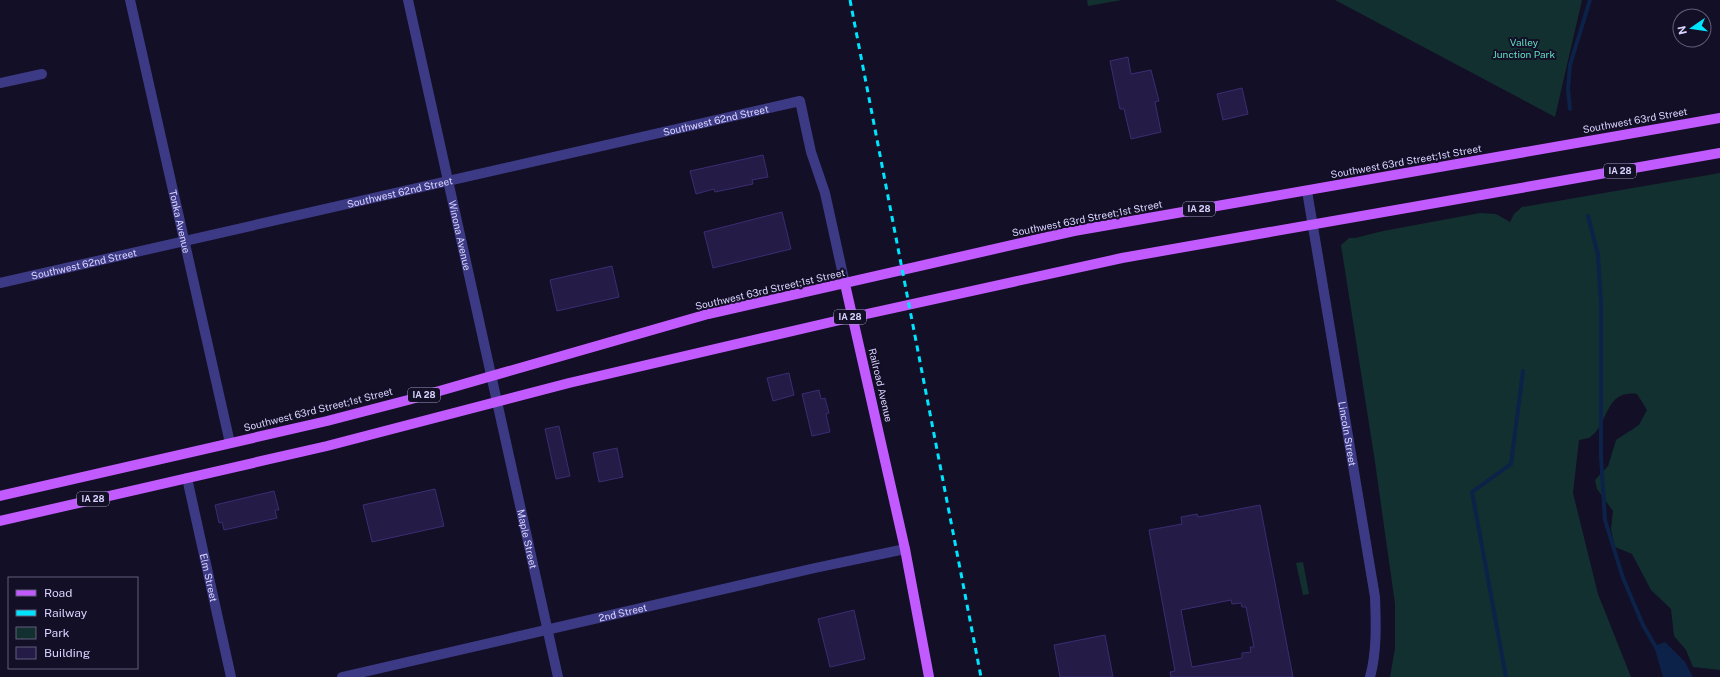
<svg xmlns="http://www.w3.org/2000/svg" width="1720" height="677" viewBox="0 0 1720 677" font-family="'Public Sans',sans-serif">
	<rect width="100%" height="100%" fill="#130f26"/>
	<path fill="#12302f" d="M 1087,0 L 1122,0 L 1088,6 Z
		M 1335,0 L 1582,0 L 1555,117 Z
		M 1720,173 L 1720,670 L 1693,667 L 1686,650 L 1674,636 L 1671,609 L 1651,590 L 1632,554 L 1615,547 L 1611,529 L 1613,511 L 1597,489 L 1595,480 L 1608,466 L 1616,440 L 1639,425 L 1647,410 L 1637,394 C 1604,389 1609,426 1589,438 C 1586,439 1582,439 1579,440 L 1573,493 L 1598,594 L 1631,677 L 1390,677 L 1395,648 L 1395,604 L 1375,462 L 1341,245 L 1349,238 L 1355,238 L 1383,231 L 1480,213 L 1496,214 L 1510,222 L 1514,214 L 1522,207 Z
		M 1303,562 L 1309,594 L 1303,595 L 1296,563 Z"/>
	<path fill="#0c2248" d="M 1665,642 L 1685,662 L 1693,677 L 1663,677 L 1654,646 Z"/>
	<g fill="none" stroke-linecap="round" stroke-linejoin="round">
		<path stroke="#0c2248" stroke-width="4" d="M 1570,109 L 1568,89 L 1570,65 L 1590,0
			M 1588,216 L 1598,255 L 1601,305 L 1601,457 L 1605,520 L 1623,578 L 1643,625 L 1657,649
			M 1506,677 L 1472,492 L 1511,464 L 1523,371"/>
	</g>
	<path fill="#241b47" stroke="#3b2d73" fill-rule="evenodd" d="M 1128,57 L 1131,74 L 1151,70 L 1159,101 L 1155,102 L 1161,132 L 1131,139 L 1124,109 L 1120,109 L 1110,61 Z
		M 1242,88 L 1248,114 L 1223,120 L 1217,94 Z
		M 763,155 L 768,177 L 752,180 L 753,184 L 715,192 L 714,189 L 696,194 L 690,171 Z
		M 782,212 L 791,249 L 713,268 L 704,232 Z
		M 612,266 L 619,297 L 557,311 L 550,280 Z
		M 789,373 L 794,395 L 773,401 L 767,378 Z
		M 819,390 L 821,399 L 825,398 L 829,413 L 826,414 L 830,432 L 812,436 L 802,394 Z
		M 559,426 L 570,476 L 556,479 L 545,429 Z
		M 617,448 L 623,477 L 599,482 L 593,453 Z
		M 435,489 L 444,526 L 372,542 L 363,505 Z
		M 274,491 L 279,510 L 275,510 L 277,518 L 224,530 L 222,522 L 219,523 L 215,505 Z
		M 1260,505 L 1293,677 L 1171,677 L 1170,672 L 1175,671 L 1149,530 L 1182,524 L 1181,517 L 1197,514 L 1198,517 ZM 1231,600 L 1232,604 L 1241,603 L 1242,607 L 1246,607 L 1254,647 L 1250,647 L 1251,652 L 1242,653 L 1242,658 L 1192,667 L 1181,610 Z
		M 854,610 L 865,659 L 830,667 L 818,619 Z
		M 1105,635 L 1113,677 L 1060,677 L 1054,645 Z"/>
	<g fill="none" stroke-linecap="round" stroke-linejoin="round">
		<g stroke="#3d3a85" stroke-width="10">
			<path id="s1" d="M 130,0 L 230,443"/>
			<path id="s2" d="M 408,0 L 558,677"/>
			<path d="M 0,83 L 42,74"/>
			<path id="s3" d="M 1307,191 L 1375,597 C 1376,623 1377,652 1370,677"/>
			<path id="s4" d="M 0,283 L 800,101 L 811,152 L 825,193 L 845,284"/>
			<path id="s5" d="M 187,478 L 231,677"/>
			<path id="s6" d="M 342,677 L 815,568 L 905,549"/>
		</g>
		<path stroke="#c25bff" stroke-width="10" d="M 845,284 L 905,549 L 929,677
			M 0,496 L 327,421 L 408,400 L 708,314 L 1074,231 L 1720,118
			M 0,521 L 327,446 L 569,383 L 853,317 L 1122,258 L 1720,153"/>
		<path stroke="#00e5ff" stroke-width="3" stroke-dasharray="6 5" stroke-linecap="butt" d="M 850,0 L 981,677"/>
	</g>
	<g text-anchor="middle" stroke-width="4" stroke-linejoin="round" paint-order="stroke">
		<g fill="#130f26" stroke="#9e99be" stroke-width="1">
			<rect x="1604" y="164" width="32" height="14" rx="3"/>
			<rect x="1183" y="202" width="32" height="14" rx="3"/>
			<rect x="834" y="310" width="32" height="14" rx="3"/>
			<rect x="408" y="388" width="32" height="14" rx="3"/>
			<rect x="77" y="492" width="32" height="14" rx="3"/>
		</g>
		<g font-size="9" font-weight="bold" fill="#d9d4ff">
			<text x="1620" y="174">IA 28</text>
			<text x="1199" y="212">IA 28</text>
			<text x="850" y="320">IA 28</text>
			<text x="424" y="398">IA 28</text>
			<text x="93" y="502">IA 28</text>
		</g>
		<g font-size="10" fill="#5fe0c0" stroke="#130f26">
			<text x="1524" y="46">Valley<tspan x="1524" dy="12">Junction Park</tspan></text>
		</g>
		<g font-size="10" fill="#d9d4ff" stroke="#130f26">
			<text dy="4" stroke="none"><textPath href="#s4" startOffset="734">Southwest 62nd Street</textPath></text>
			<text transform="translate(1635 120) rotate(-10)" y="4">Southwest 63rd Street</text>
			<text transform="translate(1406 161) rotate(-10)" y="4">Southwest 63rd Street;1st Street</text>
			<text dy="4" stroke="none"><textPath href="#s4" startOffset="410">Southwest 62nd Street</textPath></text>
			<text transform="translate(1087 218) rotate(-11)" y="4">Southwest 63rd Street;1st Street</text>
			<text dy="4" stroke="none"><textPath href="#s1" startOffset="227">Tonka Avenue</textPath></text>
			<text dy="4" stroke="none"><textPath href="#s2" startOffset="241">Winona Avenue</textPath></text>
			<text dy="4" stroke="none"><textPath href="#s4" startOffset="86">Southwest 62nd Street</textPath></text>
			<text transform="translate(770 289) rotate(-13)" y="4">Southwest 63rd Street;1st Street</text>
			<text transform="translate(881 385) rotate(77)" y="4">Railroad Avenue</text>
			<text transform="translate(318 409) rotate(-14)" y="4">Southwest 63rd Street;1st Street</text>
			<text dy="4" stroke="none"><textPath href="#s3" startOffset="246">Lincoln Street</textPath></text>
			<text dy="4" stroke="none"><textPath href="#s2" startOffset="552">Maple Street</textPath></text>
			<text dy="4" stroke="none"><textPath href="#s5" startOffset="102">Elm Street</textPath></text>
			<text dy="4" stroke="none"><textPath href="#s6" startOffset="288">2nd Street</textPath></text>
		</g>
	</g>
	<rect x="8" y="577" width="130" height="92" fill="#130f26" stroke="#625e7d"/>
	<rect x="16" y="590" width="20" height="6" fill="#c25bff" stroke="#625e7d"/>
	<text x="44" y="597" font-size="12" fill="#d9d4ff">Road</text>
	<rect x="16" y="610" width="20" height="6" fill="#00e5ff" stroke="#625e7d"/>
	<text x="44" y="617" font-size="12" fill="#d9d4ff">Railway</text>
	<rect x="16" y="627" width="20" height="12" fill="#12302f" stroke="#625e7d"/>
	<text x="44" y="637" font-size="12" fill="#d9d4ff">Park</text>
	<rect x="16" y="647" width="20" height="12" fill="#241b47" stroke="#625e7d"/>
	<text x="44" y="657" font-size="12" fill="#d9d4ff">Building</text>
	<g transform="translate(1692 28) rotate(257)"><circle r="19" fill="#130f26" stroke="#625e7d"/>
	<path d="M0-3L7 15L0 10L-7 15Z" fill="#00e5ff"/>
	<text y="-6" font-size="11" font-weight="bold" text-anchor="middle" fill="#d9d4ff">N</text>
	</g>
</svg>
